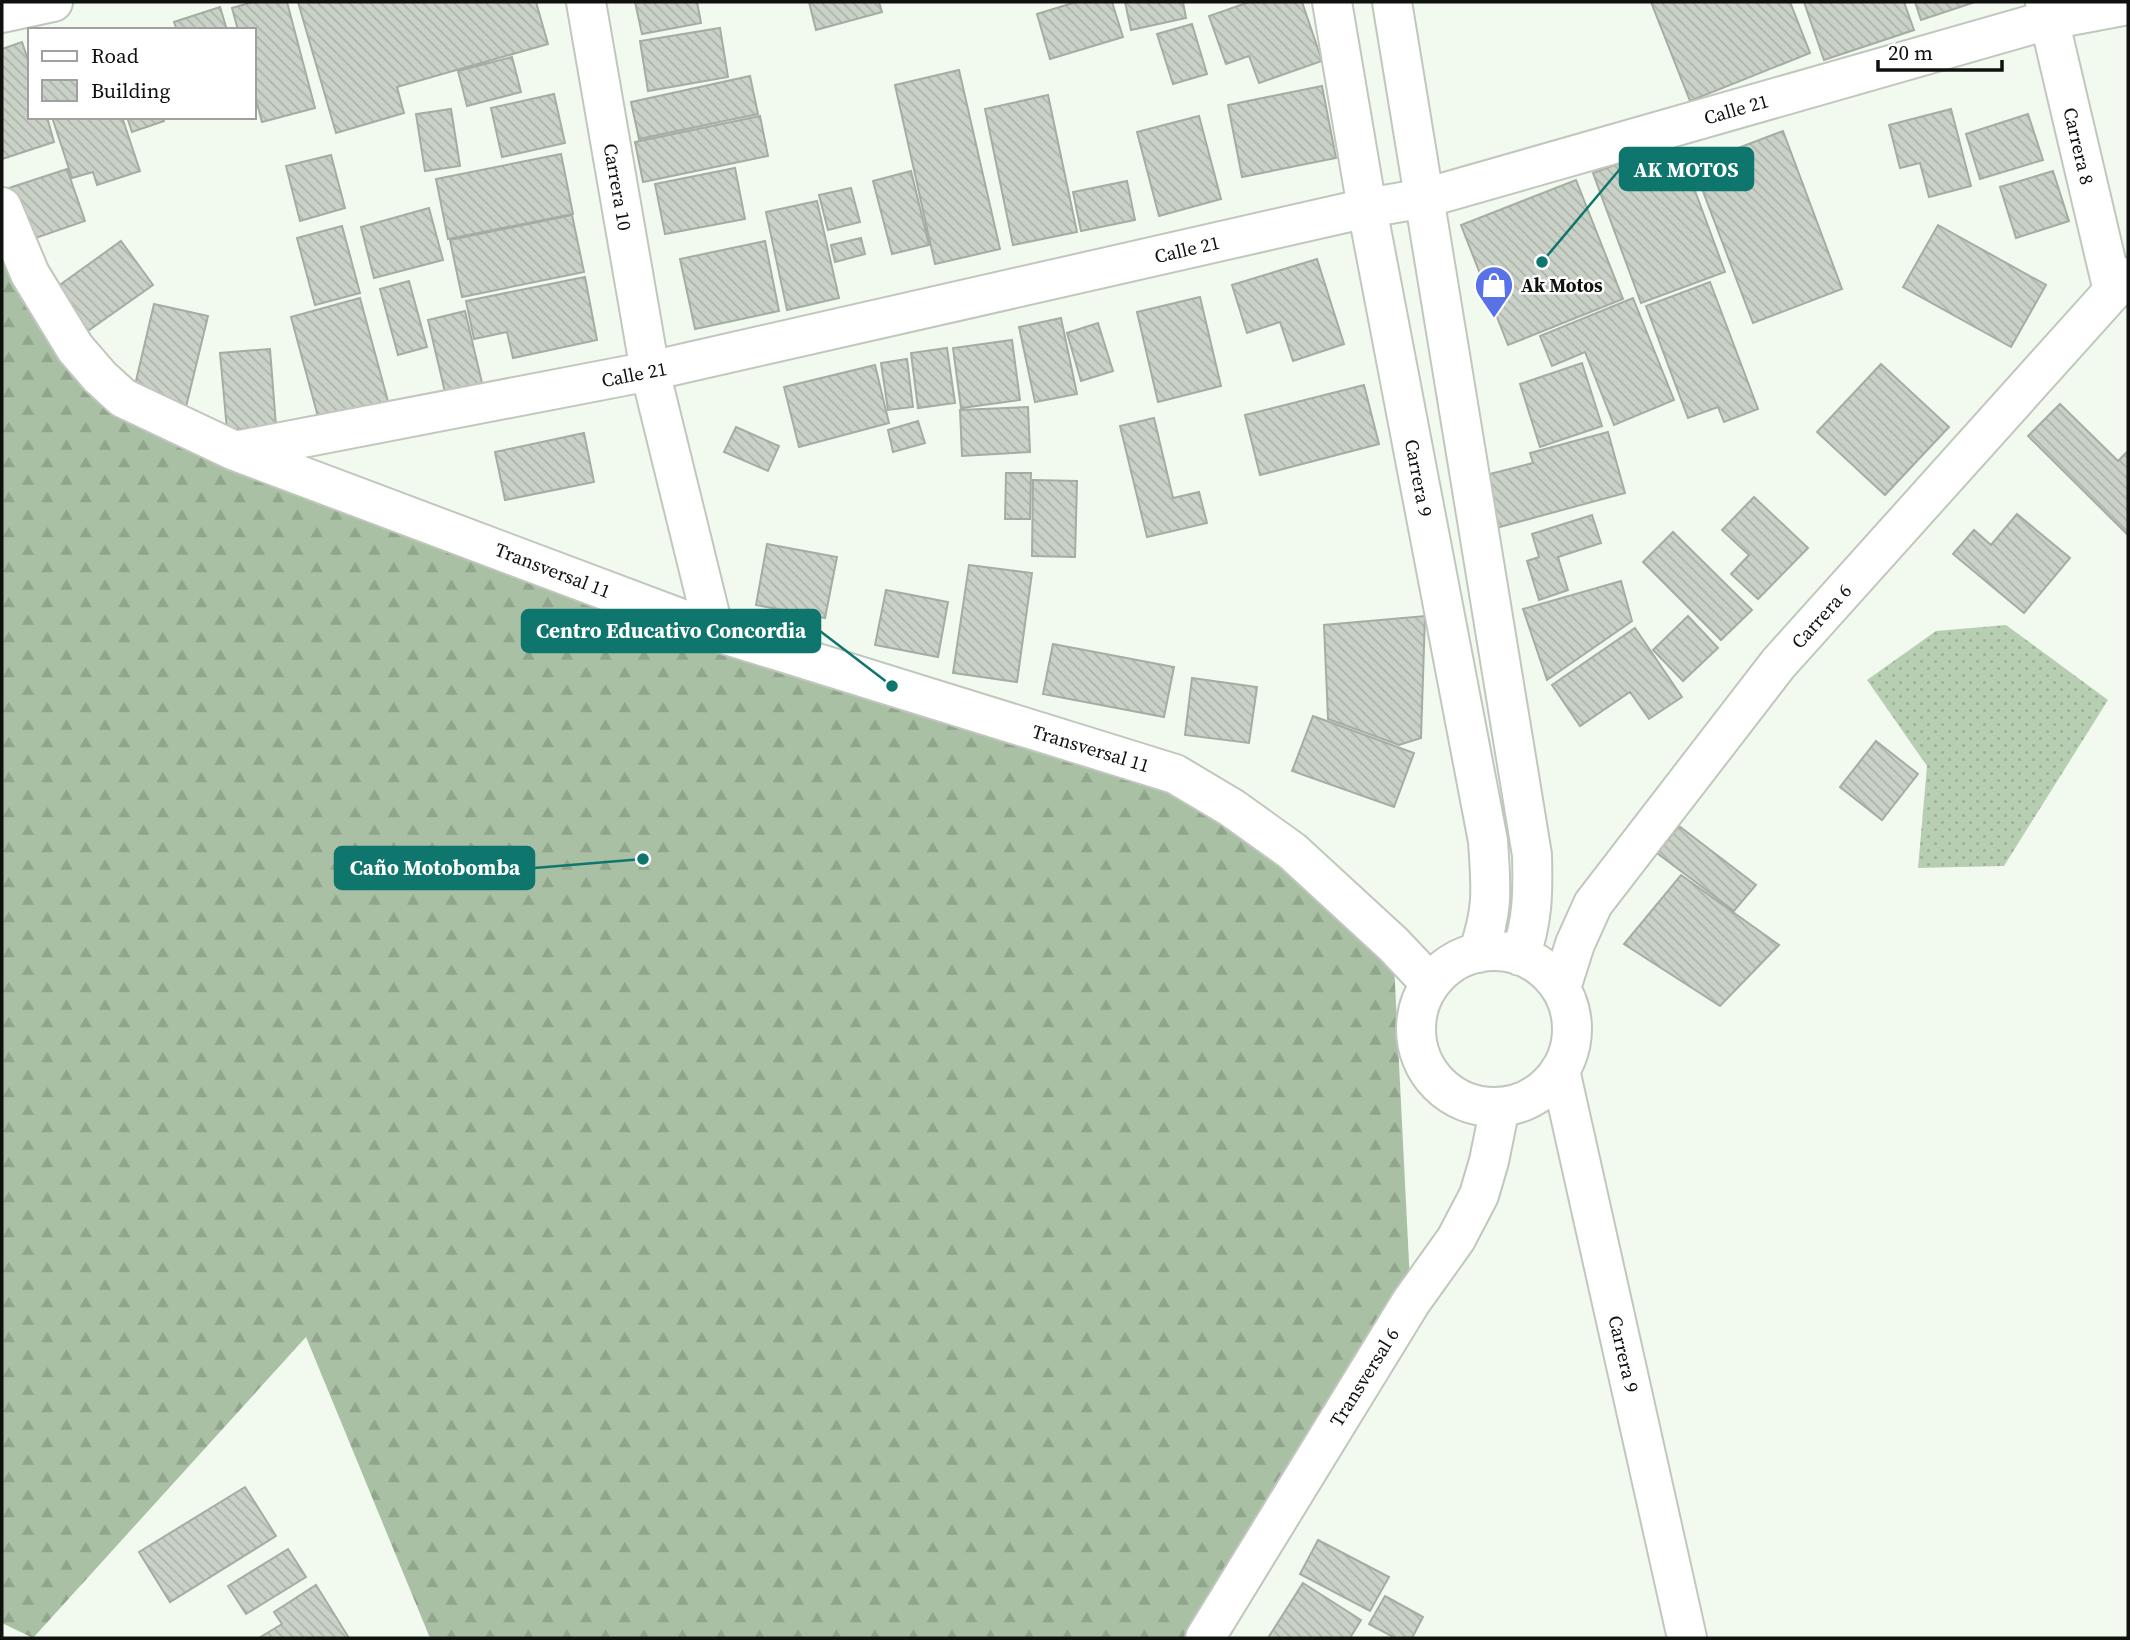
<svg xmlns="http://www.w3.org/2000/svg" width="2130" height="1640" viewBox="0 0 2130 1640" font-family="'Source Serif 4',serif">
	<defs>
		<pattern id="grass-dots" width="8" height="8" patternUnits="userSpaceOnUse" patternTransform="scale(1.75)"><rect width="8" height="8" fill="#b8ceb2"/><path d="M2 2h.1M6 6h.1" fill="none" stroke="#9db098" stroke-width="1.8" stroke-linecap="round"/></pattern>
		<pattern id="forest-firs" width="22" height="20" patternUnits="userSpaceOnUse" patternTransform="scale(1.75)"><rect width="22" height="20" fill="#aac0a4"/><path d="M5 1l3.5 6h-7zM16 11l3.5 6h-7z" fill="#91a48c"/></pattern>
		<pattern id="building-back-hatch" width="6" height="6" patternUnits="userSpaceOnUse" patternTransform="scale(1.75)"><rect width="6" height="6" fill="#cad2c8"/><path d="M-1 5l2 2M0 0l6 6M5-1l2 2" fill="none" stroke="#acb3ab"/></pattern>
	</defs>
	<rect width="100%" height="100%" fill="#f2faf0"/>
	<path fill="url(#grass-dots)" d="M 2006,625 L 2108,700 L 2004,866 L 1918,868 L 1927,766 L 1867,680 L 1936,631 Z"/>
	<path fill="url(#forest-firs)" d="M 2,247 L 104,406 L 1175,774 L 1393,944 L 1411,1302 L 1215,1638 L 430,1638 L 306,1337 L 33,1638 L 2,1623 Z"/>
	<path fill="url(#building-back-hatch)" stroke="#a5ada3" stroke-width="2" d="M 253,2 L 287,2 L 315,108 L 262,122 L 254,92 L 254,30 L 238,30 L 232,8 Z
		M 298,2 L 536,2 L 548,44 L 397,87 L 404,113 L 336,133 Z
		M 635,2 L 697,2 L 701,23 L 642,34 Z
		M 809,2 L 879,2 L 882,12 L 816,30 Z
		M 1076,2 L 1112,2 L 1123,37 L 1050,59 L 1037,14 Z
		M 1125,2 L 1183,2 L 1186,18 L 1131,30 Z
		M 1249,2 L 1302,2 L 1322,61 L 1259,83 L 1249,56 L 1226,64 L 1209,16 Z
		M 1651,2 L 1790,2 L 1810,53 L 1690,101 Z
		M 1804,2 L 1904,2 L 1914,30 L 1824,60 Z
		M 1915,2 L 1975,2 L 1921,20 Z
		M 220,7 L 227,30 L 177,30 L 174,22 Z
		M 1192,24 L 1207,74 L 1173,84 L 1157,34 Z
		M 720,28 L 728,77 L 648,91 L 640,41 Z
		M 22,42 L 30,66 L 30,117 L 47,117 L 54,142 L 2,159 L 2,49 Z
		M 512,57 L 521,92 L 467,106 L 458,71 Z
		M 959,70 L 1000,249 L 935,264 L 895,85 Z
		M 750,76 L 758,114 L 639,139 L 631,102 Z
		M 1322,86 L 1336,158 L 1242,177 L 1228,105 Z
		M 554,94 L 565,143 L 502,157 L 491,108 Z
		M 1048,95 L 1077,232 L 1013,245 L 985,109 Z
		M 451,109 L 460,166 L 425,171 L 416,114 Z
		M 1951,109 L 1971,186 L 1929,197 L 1920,163 L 1900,168 L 1889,125 Z
		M 2028,114 L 2043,160 L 1980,179 L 1966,134 Z
		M 760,116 L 768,156 L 643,182 L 635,142 Z
		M 1199,116 L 1221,199 L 1159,216 L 1137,132 Z
		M 52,117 L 122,117 L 140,171 L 97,185 L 93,172 L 72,178 Z
		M 127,117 L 163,117 L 164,121 L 132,132 Z
		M 1783,131 L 1842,289 L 1753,323 L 1693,165 Z
		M 1677,142 L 1725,272 L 1641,303 L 1593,173 Z
		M 561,154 L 573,214 L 448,239 L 436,179 Z
		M 331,155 L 345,208 L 300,221 L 286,166 Z
		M 735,168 L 745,219 L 665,234 L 655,184 Z
		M 67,169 L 85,221 L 24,242 L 6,189 Z
		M 911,171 L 929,245 L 892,254 L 873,181 Z
		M 2053,171 L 2069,221 L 2016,238 L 2000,187 Z
		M 1576,180 L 1623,299 L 1508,345 L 1461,225 Z
		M 1127,181 L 1135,220 L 1081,231 L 1073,192 Z
		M 851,188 L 860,222 L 828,230 L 819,195 Z
		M 817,201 L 839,298 L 787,310 L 766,212 Z
		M 429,208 L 443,260 L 374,278 L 361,227 Z
		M 572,215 L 584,272 L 462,297 L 450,240 Z
		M 1938,225 L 2046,285 L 2011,347 L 1903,287 Z
		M 342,226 L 360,293 L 315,305 L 297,238 Z
		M 861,238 L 865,254 L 835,262 L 831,245 Z
		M 121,241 L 153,285 L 82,335 L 50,292 Z
		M 765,241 L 779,311 L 695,329 L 680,259 Z
		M 1317,259 L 1344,344 L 1293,361 L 1280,322 L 1247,333 L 1232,285 Z
		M 585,277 L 597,340 L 513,358 L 507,332 L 474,339 L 466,301 Z
		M 409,281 L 427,347 L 398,355 L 380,289 Z
		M 1710,282 L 1758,409 L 1724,422 L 1718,407 L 1688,418 L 1646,306 Z
		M 1200,297 L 1221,386 L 1158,402 L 1137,312 Z
		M 360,298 L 389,405 L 320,424 L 291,317 Z
		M 1633,298 L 1674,400 L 1614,425 L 1585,352 L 1552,366 L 1540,336 Z
		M 154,304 L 208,316 L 185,411 L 132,398 Z
		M 465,311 L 482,383 L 445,392 L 428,320 Z
		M 1061,318 L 1077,394 L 1035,402 L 1019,327 Z
		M 1098,323 L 1113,371 L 1081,381 L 1067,333 Z
		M 1012,340 L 1020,400 L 961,408 L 953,348 Z
		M 947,348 L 955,403 L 918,408 L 911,353 Z
		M 270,349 L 276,426 L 227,430 L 220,353 Z
		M 907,359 L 913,407 L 888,410 L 881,363 Z
		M 1582,363 L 1602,426 L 1540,447 L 1520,384 Z
		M 1881,364 L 1949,427 L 1885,495 L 1817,432 Z
		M 875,365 L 889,423 L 799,447 L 784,387 Z
		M 1364,385 L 1379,444 L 1260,475 L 1245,415 Z
		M 2060,404 L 2118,461 L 2128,451 L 2128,535 L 2028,436 Z
		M 1028,407 L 1030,452 L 962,456 L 960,410 Z
		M 1154,418 L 1173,498 L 1199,492 L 1207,523 L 1147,537 L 1120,426 Z
		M 918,421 L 925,443 L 893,452 L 888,430 Z
		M 736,427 L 779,446 L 768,471 L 724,452 Z
		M 1608,432 L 1625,493 L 1496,528 L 1482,476 L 1533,463 L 1530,453 Z
		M 584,433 L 594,482 L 505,500 L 495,452 Z
		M 1006,473 L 1031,473 L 1030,519 L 1005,519 Z
		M 1033,480 L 1077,481 L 1075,557 L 1032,556 Z
		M 1754,497 L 1808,548 L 1758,599 L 1731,574 L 1749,555 L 1722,530 Z
		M 2017,514 L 2070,558 L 2024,613 L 1953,554 L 1974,530 L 1991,545 Z
		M 1592,515 L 1601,543 L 1558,557 L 1568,590 L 1539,600 L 1527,561 L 1539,557 L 1532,534 Z
		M 1673,532 L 1752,610 L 1721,640 L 1643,562 Z
		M 767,544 L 837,557 L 825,618 L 756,605 Z
		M 969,565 L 1032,573 L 1017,682 L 953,673 Z
		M 1621,581 L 1632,621 L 1547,680 L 1523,609 Z
		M 886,590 L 948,602 L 938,657 L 875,645 Z
		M 1425,616 L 1421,738 L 1399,745 L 1328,719 L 1324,625 Z
		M 1688,616 L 1718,648 L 1683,681 L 1653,650 Z
		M 1635,628 L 1682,697 L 1649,719 L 1630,692 L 1580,726 L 1552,685 Z
		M 1053,644 L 1174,667 L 1164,717 L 1043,694 Z
		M 1192,678 L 1257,687 L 1249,743 L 1185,735 Z
		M 1313,716 L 1414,753 L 1394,807 L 1292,771 Z
		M 1876,741 L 1918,774 L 1882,820 L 1840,787 Z
		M 1679,826 L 1756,885 L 1734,911 L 1657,853 Z
		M 1681,875 L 1779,945 L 1720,1006 L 1624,944 Z
		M 245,1487 L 276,1536 L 170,1602 L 139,1552 Z
		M 1318,1540 L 1389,1577 L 1370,1611 L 1300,1574 Z
		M 288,1549 L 306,1577 L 246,1614 L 228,1586 Z
		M 1303,1583 L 1361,1620 L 1350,1638 L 1268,1638 Z
		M 316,1585 L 349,1638 L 259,1638 L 282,1624 L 274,1612 Z
		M 1385,1596 L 1423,1617 L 1412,1638 L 1395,1638 L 1369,1624 Z"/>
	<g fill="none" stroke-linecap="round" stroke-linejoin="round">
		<g stroke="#c0c8be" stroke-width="42">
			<path id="minor" d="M 586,2 L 650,371 L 714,631
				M 1332,2 L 1367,208 L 1488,841 C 1491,888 1494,908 1478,953
				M 1392,2 L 1532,855 C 1533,890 1533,922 1520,956
				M 2045,2 L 2113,291
				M 2,13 L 53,2
				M 2,207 L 30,274 L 75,348 L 100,377 L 123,398 L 235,451 L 714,631 L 1175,774 L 1232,808 L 1292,851 L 1393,944 L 1430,983
				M 235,451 L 650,371 L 1367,208 L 1425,198 L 2048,20 L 2128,5
				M1416 1029a78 78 0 1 1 156 0a78 78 0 1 1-156 0Z
				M 1561,988 L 1575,944 L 1593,904 L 1778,664 L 2113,291 L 2128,277
				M 1560,1070 L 1687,1638
				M 1205,1638 L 1411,1302 L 1456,1239 L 1479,1195 L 1489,1161 L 1500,1107"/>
		</g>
		<use href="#minor" stroke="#fff" stroke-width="38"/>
	</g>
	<defs>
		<g id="shop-pin" transform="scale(2.0125)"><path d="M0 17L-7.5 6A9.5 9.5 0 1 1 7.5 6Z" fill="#5a72e8" stroke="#fff"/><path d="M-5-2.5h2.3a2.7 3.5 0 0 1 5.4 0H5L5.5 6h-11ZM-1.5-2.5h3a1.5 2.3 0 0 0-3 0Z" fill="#fff"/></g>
	</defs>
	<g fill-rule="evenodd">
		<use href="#shop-pin" x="1494" y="285"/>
	</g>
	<g text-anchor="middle" stroke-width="5" stroke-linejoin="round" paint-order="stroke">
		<g font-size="19" fill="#0f110e" stroke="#fff">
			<text transform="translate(1736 109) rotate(-16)" y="7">Calle 21</text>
			<text transform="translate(2079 146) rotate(77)" y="7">Carrera 8</text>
			<text transform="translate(618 187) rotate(80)" y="7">Carrera 10</text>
			<text transform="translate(1187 249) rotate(-13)" y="7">Calle 21</text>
			<text transform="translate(634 374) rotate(-11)" y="7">Calle 21</text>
			<text transform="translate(1419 478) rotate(79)" y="7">Carrera 9</text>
			<text transform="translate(553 570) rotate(21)" y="7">Transversal 11</text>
			<text transform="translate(1821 616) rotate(-48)" y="7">Carrera 6</text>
			<text transform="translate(1091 748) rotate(17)" y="7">Transversal 11</text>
			<text transform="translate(1624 1354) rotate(77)" y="7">Carrera 9</text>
			<text transform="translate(1364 1377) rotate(-58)" y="7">Transversal 6</text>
		</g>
		<g font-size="19" font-weight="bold" fill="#0f110e" stroke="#fff" text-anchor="start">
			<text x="1521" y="292">Ak Motos</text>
		</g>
	</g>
	<path fill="none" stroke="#0f766e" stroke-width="2.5" d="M1542 262L1620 169M892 686L820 631M643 859L534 868"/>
	<g fill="#0f766e" stroke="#fff" stroke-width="2.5">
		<circle cx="1542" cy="262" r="7"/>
		<circle cx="892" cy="686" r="7"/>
		<circle cx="643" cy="859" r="7"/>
	</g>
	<g fill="#0f766e" stroke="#0f766e" stroke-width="2.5">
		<rect x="1620" y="148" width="133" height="42" rx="7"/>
		<rect x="522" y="610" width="298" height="42" rx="7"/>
		<rect x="335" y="847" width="199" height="42" rx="7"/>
	</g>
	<g font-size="21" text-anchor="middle" font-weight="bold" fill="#fff">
		<text x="1686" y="177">AK MOTOS</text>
		<text x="671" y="638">Centro Educativo Concordia</text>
		<text x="435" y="875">Caño Motobomba</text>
	</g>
	<rect width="2130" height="1640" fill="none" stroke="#0f110e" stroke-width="7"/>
	<rect x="28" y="28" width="228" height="91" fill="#ffffff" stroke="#9fa09f" stroke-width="2"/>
	<rect x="42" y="51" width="35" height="10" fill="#ffffff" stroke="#9fa09f" stroke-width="2"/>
	<text x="91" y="63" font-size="21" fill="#0f110e">Road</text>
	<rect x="42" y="80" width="35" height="21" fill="url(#building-back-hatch)" stroke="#9fa09f" stroke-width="2"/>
	<text x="91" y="98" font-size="21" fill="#0f110e">Building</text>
	<path d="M1878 60v10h124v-10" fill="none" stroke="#0f110e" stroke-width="3.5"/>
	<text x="1888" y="60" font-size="21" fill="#0f110e" stroke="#ffffff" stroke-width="5" paint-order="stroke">20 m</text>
</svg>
